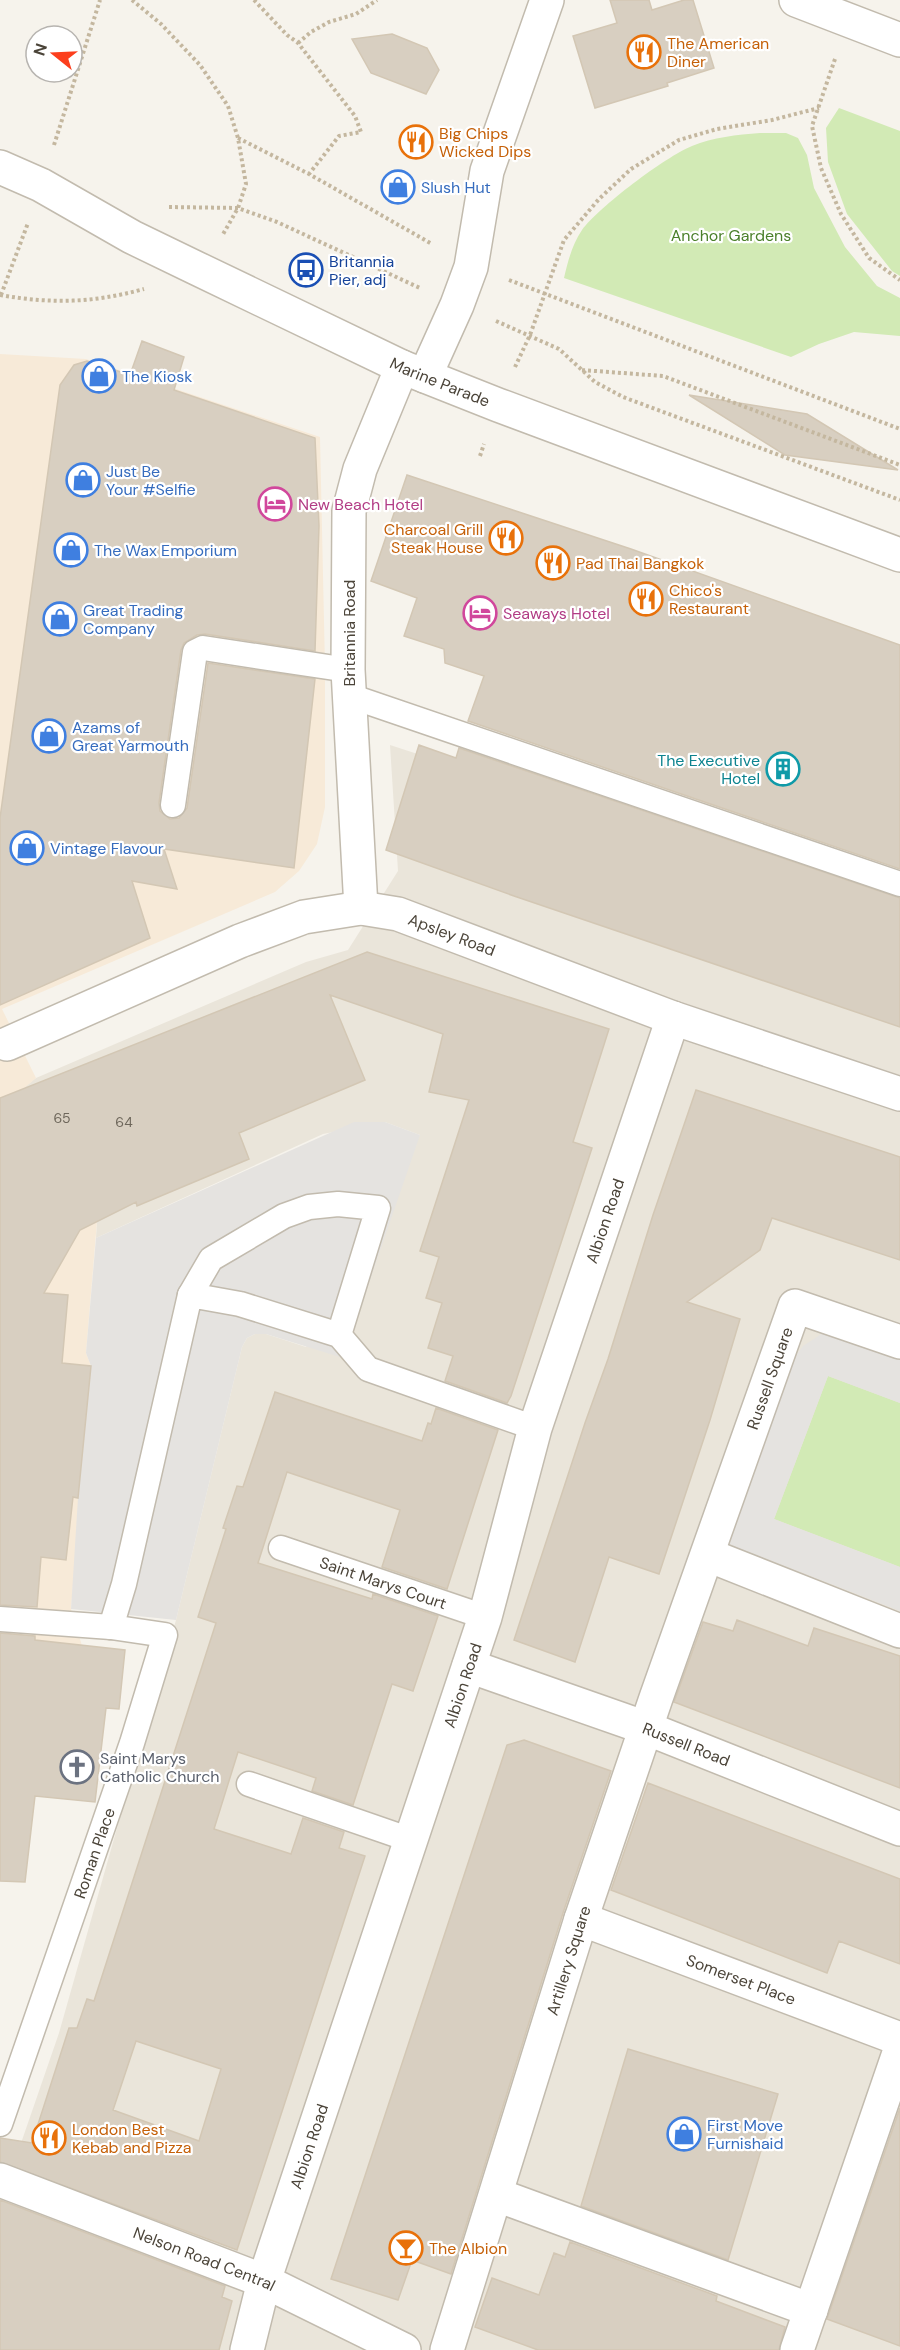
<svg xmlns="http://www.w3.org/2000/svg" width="900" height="2350" viewBox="0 0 900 2350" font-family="'DM Sans',sans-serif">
	<rect width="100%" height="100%" fill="#f6f3ec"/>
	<path fill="#eae5da" d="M 390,745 L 900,911 L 900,2350 L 0,2350 L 0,2204 L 59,2033 L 176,1620 L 242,1347 L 247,1338 L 255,1334 L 266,1334 L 306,1347 L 420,1135 L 385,1122 L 323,1134 L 96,1238 L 97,1221 L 22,1089 L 36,1078 L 306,962 L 348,950 L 398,871 Z"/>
	<path fill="#f7ead8" d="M 0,354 L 86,359 L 320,437 L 325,667 L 325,807 L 317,844 L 299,871 L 275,892 L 2,1009 L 36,1078 L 22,1090 L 49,1157 L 97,1221 L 86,1353 L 91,1366 L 71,1609 L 85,1656 L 0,1649 Z"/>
	<path fill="#d2eab5" d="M 839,108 L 900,131 L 900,276 L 892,271 L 847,214 L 828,162 L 826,128 Z
		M 760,133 L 786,133 L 798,138 L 807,155 L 814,188 L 845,247 L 877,286 L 900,298 L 900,336 L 854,332 L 819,344 L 791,357 L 564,278 C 568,261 572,245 582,230 C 599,207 665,157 692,146 C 713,137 737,135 760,133 Z
		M 828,1376 L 900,1403 L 900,1567 L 774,1519 Z"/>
	<path fill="#e5e3e0" d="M 354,1122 L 385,1122 L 420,1135 L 343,1358 L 266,1334 L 255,1334 L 247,1338 L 242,1347 L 176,1620 L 71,1609 L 78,1498 L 91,1366 L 86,1353 L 96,1238 Z
		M 823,1333 L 900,1355 L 900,1403 L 828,1376 L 774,1519 L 900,1567 L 900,1611 L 731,1545 L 726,1540 L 785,1370 L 803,1346 Z"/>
	<path fill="#d8cfc1" stroke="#d3c7b4" stroke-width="1.5" fill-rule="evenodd" d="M 610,0 L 649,0 L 652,10 L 684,0 L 693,0 L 714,68 L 667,83 L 668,86 L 595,108 L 573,36 L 617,23 Z
		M 392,34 L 427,48 L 439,70 L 426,94 L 371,73 L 352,39 Z
		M 142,341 L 184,357 L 174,390 L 315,438 L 319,526 L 315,651 L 205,634 L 197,635 L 184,643 L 181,650 L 159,803 L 160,811 L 170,819 L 179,818 L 187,808 L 208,663 L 315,679 L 294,868 L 164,849 L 177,889 L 132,881 L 150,938 L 0,1005 L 0,818 L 60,385 L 74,365 L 87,361 L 130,375 Z
		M 689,395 L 807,414 L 898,470 L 785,455 Z
		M 407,475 L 631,549 L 900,645 L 900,869 L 468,721 L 484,676 L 445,663 L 444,649 L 404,636 L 417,598 L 371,581 Z
		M 419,745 L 456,758 L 459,748 L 900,898 L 900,1027 L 514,896 L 386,850 Z
		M 367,952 L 609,1029 L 573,1142 L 592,1148 L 511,1396 L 507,1403 L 445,1381 L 453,1356 L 428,1348 L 442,1303 L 426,1298 L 439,1257 L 420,1251 L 469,1100 L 429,1092 L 443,1034 L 330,995 L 365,1080 L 239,1133 L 249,1159 L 137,1206 L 136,1202 L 80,1230 L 44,1293 L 68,1295 L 62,1363 L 91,1366 L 78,1498 L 73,1497 L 66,1560 L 41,1557 L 37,1607 L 0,1605 L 0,1098 Z
		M 696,1090 L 900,1157 L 900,1260 L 772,1218 L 760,1250 L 687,1302 L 740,1319 L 710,1420 L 659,1574 L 609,1557 L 575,1662 L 514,1640 L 585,1423 L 608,1359 L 653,1215 Z
		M 275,1392 L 422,1441 L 428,1423 L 431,1424 L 436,1408 L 498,1430 L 447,1589 L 382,1567 L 400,1510 L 287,1472 L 258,1563 L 372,1599 L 373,1594 L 438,1616 L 413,1691 L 392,1684 L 353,1805 L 312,1791 L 316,1778 L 238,1752 L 214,1829 L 291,1854 L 303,1818 L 344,1832 L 339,1848 L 365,1856 L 237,2250 L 0,2162 L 0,2138 L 32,2143 L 69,2028 L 77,2028 L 87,1999 L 94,2001 L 216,1623 L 198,1617 L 226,1529 L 223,1528 L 237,1486 L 243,1487 ZM 136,2041 L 221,2069 L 199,2141 L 113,2110 Z
		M 737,1620 L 808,1646 L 814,1628 L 900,1656 L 900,1788 L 674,1702 L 703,1622 L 733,1631 Z
		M 0,1633 L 35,1636 L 35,1640 L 125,1650 L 119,1709 L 106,1708 L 95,1802 L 35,1796 L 25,1882 L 0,1881 Z
		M 524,1740 L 611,1771 L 563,1913 L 451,2274 L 412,2260 L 398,2300 L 331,2279 L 507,1745 Z
		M 648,1783 L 900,1879 L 900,1964 L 839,1941 L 827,1973 L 611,1890 Z
		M 628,2049 L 778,2094 L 728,2260 L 581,2206 Z
		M 900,2108 L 900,2346 L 827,2319 Z
		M 0,2200 L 225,2286 L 222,2297 L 232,2301 L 219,2350 L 0,2350 Z
		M 570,2242 L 717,2296 L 716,2301 L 785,2327 L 779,2350 L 538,2350 L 475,2327 L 492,2278 L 539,2295 L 554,2253 L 565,2257 Z"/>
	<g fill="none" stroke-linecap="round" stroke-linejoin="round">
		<g stroke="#c2bbae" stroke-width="27">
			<g id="service">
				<path d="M 350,696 L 900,884"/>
				<path d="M 173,805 L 195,652 L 203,648 L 348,670"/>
				<path d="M 190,1295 L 211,1259 L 284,1216 L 309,1207 L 338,1204 L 378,1208 L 339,1335"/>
				<path id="s1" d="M 281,1548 L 485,1617"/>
				<path d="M 0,1619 L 111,1627 L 165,1635 L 132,1743 L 0,2124"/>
				<path d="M 111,1627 L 124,1584 L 190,1295 L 240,1304 L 339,1335 L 368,1369 L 535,1428"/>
				<path d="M 249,1784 L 411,1840"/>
			</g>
		</g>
		<g stroke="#c2bbae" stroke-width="36">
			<path id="pedestrian" d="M 796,0 L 900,40
				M 425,376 L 457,305 L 471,267 L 487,171 L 547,0"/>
		</g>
		<g stroke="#c2bbae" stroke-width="36">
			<g id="minor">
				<path d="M 361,908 L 348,670 L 349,511 L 360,469 L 402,367"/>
				<path id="s2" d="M 7,1044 L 240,941 L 304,917 L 361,908 L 398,914 L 673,1018 L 900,1094"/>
				<path d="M 708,1555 L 900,1631"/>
				<path id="s3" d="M 469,1666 L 646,1728 L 900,1829"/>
				<path id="s4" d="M 581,1919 L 900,2039"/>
				<path d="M 497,2195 L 811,2310"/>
				<path id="s5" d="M 247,2350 L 264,2281 L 485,1617 L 535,1428 L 673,1018"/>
				<path id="s6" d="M 447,2350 L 581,1919 L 656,1698 L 795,1306 L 900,1342"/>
				<path d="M 797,2350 L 900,2050"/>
			</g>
		</g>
		<g stroke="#c2bbae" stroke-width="36">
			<g id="tertiary">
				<path id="s7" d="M 0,167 L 41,185 L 132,237 L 196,268 L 402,367 L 498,405 L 900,555"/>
				<path id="s8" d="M 0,2180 L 264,2281 L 404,2350"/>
			</g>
		</g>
		<path stroke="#c4b79f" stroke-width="4" stroke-dasharray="3 3" stroke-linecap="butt" d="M 132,0 L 161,24 L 200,65 L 228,106 L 238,138 L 246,184 L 238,208 L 222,236
			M 254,0 L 287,35 L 298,43 L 355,116 L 361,132 L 339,136 L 309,174
			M 298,43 L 311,32 L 329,22 L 356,14 L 377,0
			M 835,59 L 812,126 L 821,168 L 841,214 L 869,258 L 900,280
			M 238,138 L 309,174 L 432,244
			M 54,145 L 100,0
			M 169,207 L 238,208 L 277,222 L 420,288
			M 509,280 L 900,429
			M 0,295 C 52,304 93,303 144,289
			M 1,295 L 28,223
			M 496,321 L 559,349 L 595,382 L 623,397 L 900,500
			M 515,367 L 530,335 L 564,240 L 599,199 L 631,169 L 679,140 L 717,129 L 772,120 L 819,108
			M 582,370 L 663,376 L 900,465
			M 480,456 L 484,444"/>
		<use href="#service" stroke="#fff" stroke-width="24"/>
		<use href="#pedestrian" stroke="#fff" stroke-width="33"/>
		<use href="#minor" stroke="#fff" stroke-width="33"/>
		<use href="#tertiary" stroke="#fff" stroke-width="33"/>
	</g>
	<defs>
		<g id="restaurant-ring" transform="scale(1.725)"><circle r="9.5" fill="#fff" stroke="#e8710a" stroke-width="1.5"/><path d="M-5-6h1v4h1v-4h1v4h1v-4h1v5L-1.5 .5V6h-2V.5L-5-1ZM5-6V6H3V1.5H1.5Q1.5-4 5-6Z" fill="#e8710a"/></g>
		<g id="shop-ring" transform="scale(1.725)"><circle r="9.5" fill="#fff" stroke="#3f7fe0" stroke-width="1.5"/><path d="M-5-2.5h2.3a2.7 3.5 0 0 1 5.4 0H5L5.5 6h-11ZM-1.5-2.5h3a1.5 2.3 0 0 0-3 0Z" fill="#3f7fe0"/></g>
		<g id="bus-ring" transform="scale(1.725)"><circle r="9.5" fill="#fff" stroke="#1a4fb4" stroke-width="1.5"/><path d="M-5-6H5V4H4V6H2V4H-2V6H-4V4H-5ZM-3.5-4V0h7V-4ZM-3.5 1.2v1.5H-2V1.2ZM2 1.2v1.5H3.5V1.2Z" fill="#1a4fb4"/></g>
		<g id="hotel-ring" transform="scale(1.725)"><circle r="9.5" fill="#fff" stroke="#d1479c" stroke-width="1.5"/><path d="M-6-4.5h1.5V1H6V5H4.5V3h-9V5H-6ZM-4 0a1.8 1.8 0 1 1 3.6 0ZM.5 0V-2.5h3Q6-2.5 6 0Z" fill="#d1479c"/></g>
		<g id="building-ring" transform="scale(1.725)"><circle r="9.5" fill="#fff" stroke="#0f9aa8" stroke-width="1.5"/><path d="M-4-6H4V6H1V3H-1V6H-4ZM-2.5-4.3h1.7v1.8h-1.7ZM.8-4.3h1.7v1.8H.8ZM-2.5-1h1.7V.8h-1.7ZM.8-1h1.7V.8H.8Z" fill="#0f9aa8"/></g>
		<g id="church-ring" transform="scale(1.725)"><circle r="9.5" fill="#fff" stroke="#6b7280" stroke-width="1.5"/><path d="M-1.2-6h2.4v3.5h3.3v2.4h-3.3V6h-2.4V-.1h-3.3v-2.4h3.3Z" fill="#6b7280"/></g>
		<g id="bar-ring" transform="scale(1.725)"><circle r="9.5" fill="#fff" stroke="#e8710a" stroke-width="1.5"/><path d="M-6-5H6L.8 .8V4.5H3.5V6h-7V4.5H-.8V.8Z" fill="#e8710a"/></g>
	</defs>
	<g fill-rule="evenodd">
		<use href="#restaurant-ring" x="644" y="52"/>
		<use href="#restaurant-ring" x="416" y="142"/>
		<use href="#shop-ring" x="398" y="187"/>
		<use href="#bus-ring" x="306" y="270"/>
		<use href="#shop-ring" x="99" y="376"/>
		<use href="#shop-ring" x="83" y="480"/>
		<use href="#hotel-ring" x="275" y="504"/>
		<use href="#restaurant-ring" x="506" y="538"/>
		<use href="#shop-ring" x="71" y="550"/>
		<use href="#restaurant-ring" x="553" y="563"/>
		<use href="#restaurant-ring" x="646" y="599"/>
		<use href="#hotel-ring" x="480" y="613"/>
		<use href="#shop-ring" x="60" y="619"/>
		<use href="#shop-ring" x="49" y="736"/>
		<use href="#building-ring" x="783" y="769"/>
		<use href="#shop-ring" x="27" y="848"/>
		<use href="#church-ring" x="77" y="1767"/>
		<use href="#shop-ring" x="684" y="2134"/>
		<use href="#restaurant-ring" x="49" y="2138"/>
		<use href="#bar-ring" x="406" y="2248"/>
	</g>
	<g text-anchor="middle" stroke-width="4.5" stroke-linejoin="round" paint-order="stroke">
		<g font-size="14" fill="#6e675b">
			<text x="62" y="1123">65</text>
			<text x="124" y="1127">64</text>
		</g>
		<g font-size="16" fill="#c56008" stroke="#fff" text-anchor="start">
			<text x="667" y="49">The American<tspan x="667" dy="18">Diner</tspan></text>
			<text x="439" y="139">Big Chips<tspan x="439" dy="18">Wicked Dips</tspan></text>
			<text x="483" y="535" text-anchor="end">Charcoal Grill<tspan x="483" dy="18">Steak House</tspan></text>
			<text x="576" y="569">Pad Thai Bangkok</text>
			<text x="669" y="596">Chico's<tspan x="669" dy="18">Restaurant</tspan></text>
			<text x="72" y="2135">London Best<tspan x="72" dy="18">Kebab and Pizza</tspan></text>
			<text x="429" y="2254">The Albion</text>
		</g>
		<g font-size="16" fill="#366cbe" stroke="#fff" text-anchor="start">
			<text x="421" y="193">Slush Hut</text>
			<text x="122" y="382">The Kiosk</text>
			<text x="106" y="477">Just Be<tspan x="106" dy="18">Your #Selfie</tspan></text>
			<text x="94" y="556">The Wax Emporium</text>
			<text x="83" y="616">Great Trading<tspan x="83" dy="18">Company</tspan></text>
			<text x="72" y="733">Azams of<tspan x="72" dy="18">Great Yarmouth</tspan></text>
			<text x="50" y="854">Vintage Flavour</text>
			<text x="707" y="2131">First Move<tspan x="707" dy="18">Furnishaid</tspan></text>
		</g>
		<g font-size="16" fill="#4a7f2a" stroke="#fff">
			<text x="731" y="241">Anchor Gardens</text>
		</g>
		<g font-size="16" fill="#164399" stroke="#fff" text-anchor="start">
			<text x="329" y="267">Britannia<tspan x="329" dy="18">Pier, adj</tspan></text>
		</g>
		<g font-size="16" fill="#4b4439" stroke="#fff">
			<text dy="6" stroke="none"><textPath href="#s7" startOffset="490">Marine Parade</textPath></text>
			<text transform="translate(349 633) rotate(-90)" y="6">Britannia Road</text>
			<text dy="6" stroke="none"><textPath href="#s2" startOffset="476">Apsley Road</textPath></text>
			<text dy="6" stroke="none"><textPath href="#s5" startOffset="1185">Albion Road</textPath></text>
			<text dy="6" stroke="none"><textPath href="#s6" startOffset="1024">Russell Square</textPath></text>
			<text dy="6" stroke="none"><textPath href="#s1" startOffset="108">Saint Marys Court</textPath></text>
			<text dy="6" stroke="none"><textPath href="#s5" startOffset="699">Albion Road</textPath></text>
			<text dy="6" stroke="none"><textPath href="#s3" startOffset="231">Russell Road</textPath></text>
			<text transform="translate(94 1853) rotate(-71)" y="6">Roman Place</text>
			<text dy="6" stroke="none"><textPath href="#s6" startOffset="408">Artillery Square</textPath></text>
			<text dy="6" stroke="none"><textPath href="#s4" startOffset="171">Somerset Place</textPath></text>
			<text dy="6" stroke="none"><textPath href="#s5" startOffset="213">Albion Road</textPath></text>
			<text dy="6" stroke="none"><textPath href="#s8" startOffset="219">Nelson Road Central</textPath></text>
		</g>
		<g font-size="16" fill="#b23c85" stroke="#fff" text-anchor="start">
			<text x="298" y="510">New Beach Hotel</text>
			<text x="503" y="619">Seaways Hotel</text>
		</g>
		<g font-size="16" fill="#0d838f" stroke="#fff" text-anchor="end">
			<text x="760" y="766">The Executive<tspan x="760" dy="18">Hotel</tspan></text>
		</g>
		<g font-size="16" fill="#5b616d" stroke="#fff" text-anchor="start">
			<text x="100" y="1764">Saint Marys<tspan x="100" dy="18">Catholic Church</tspan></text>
		</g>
	</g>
	<g transform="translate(54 54) rotate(288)"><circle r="28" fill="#ffffff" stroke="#b7b4b0" stroke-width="1.5"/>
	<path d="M0-4.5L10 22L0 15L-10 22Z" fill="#fc3f1d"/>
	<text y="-9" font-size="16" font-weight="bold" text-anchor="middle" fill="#4b4439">N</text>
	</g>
</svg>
